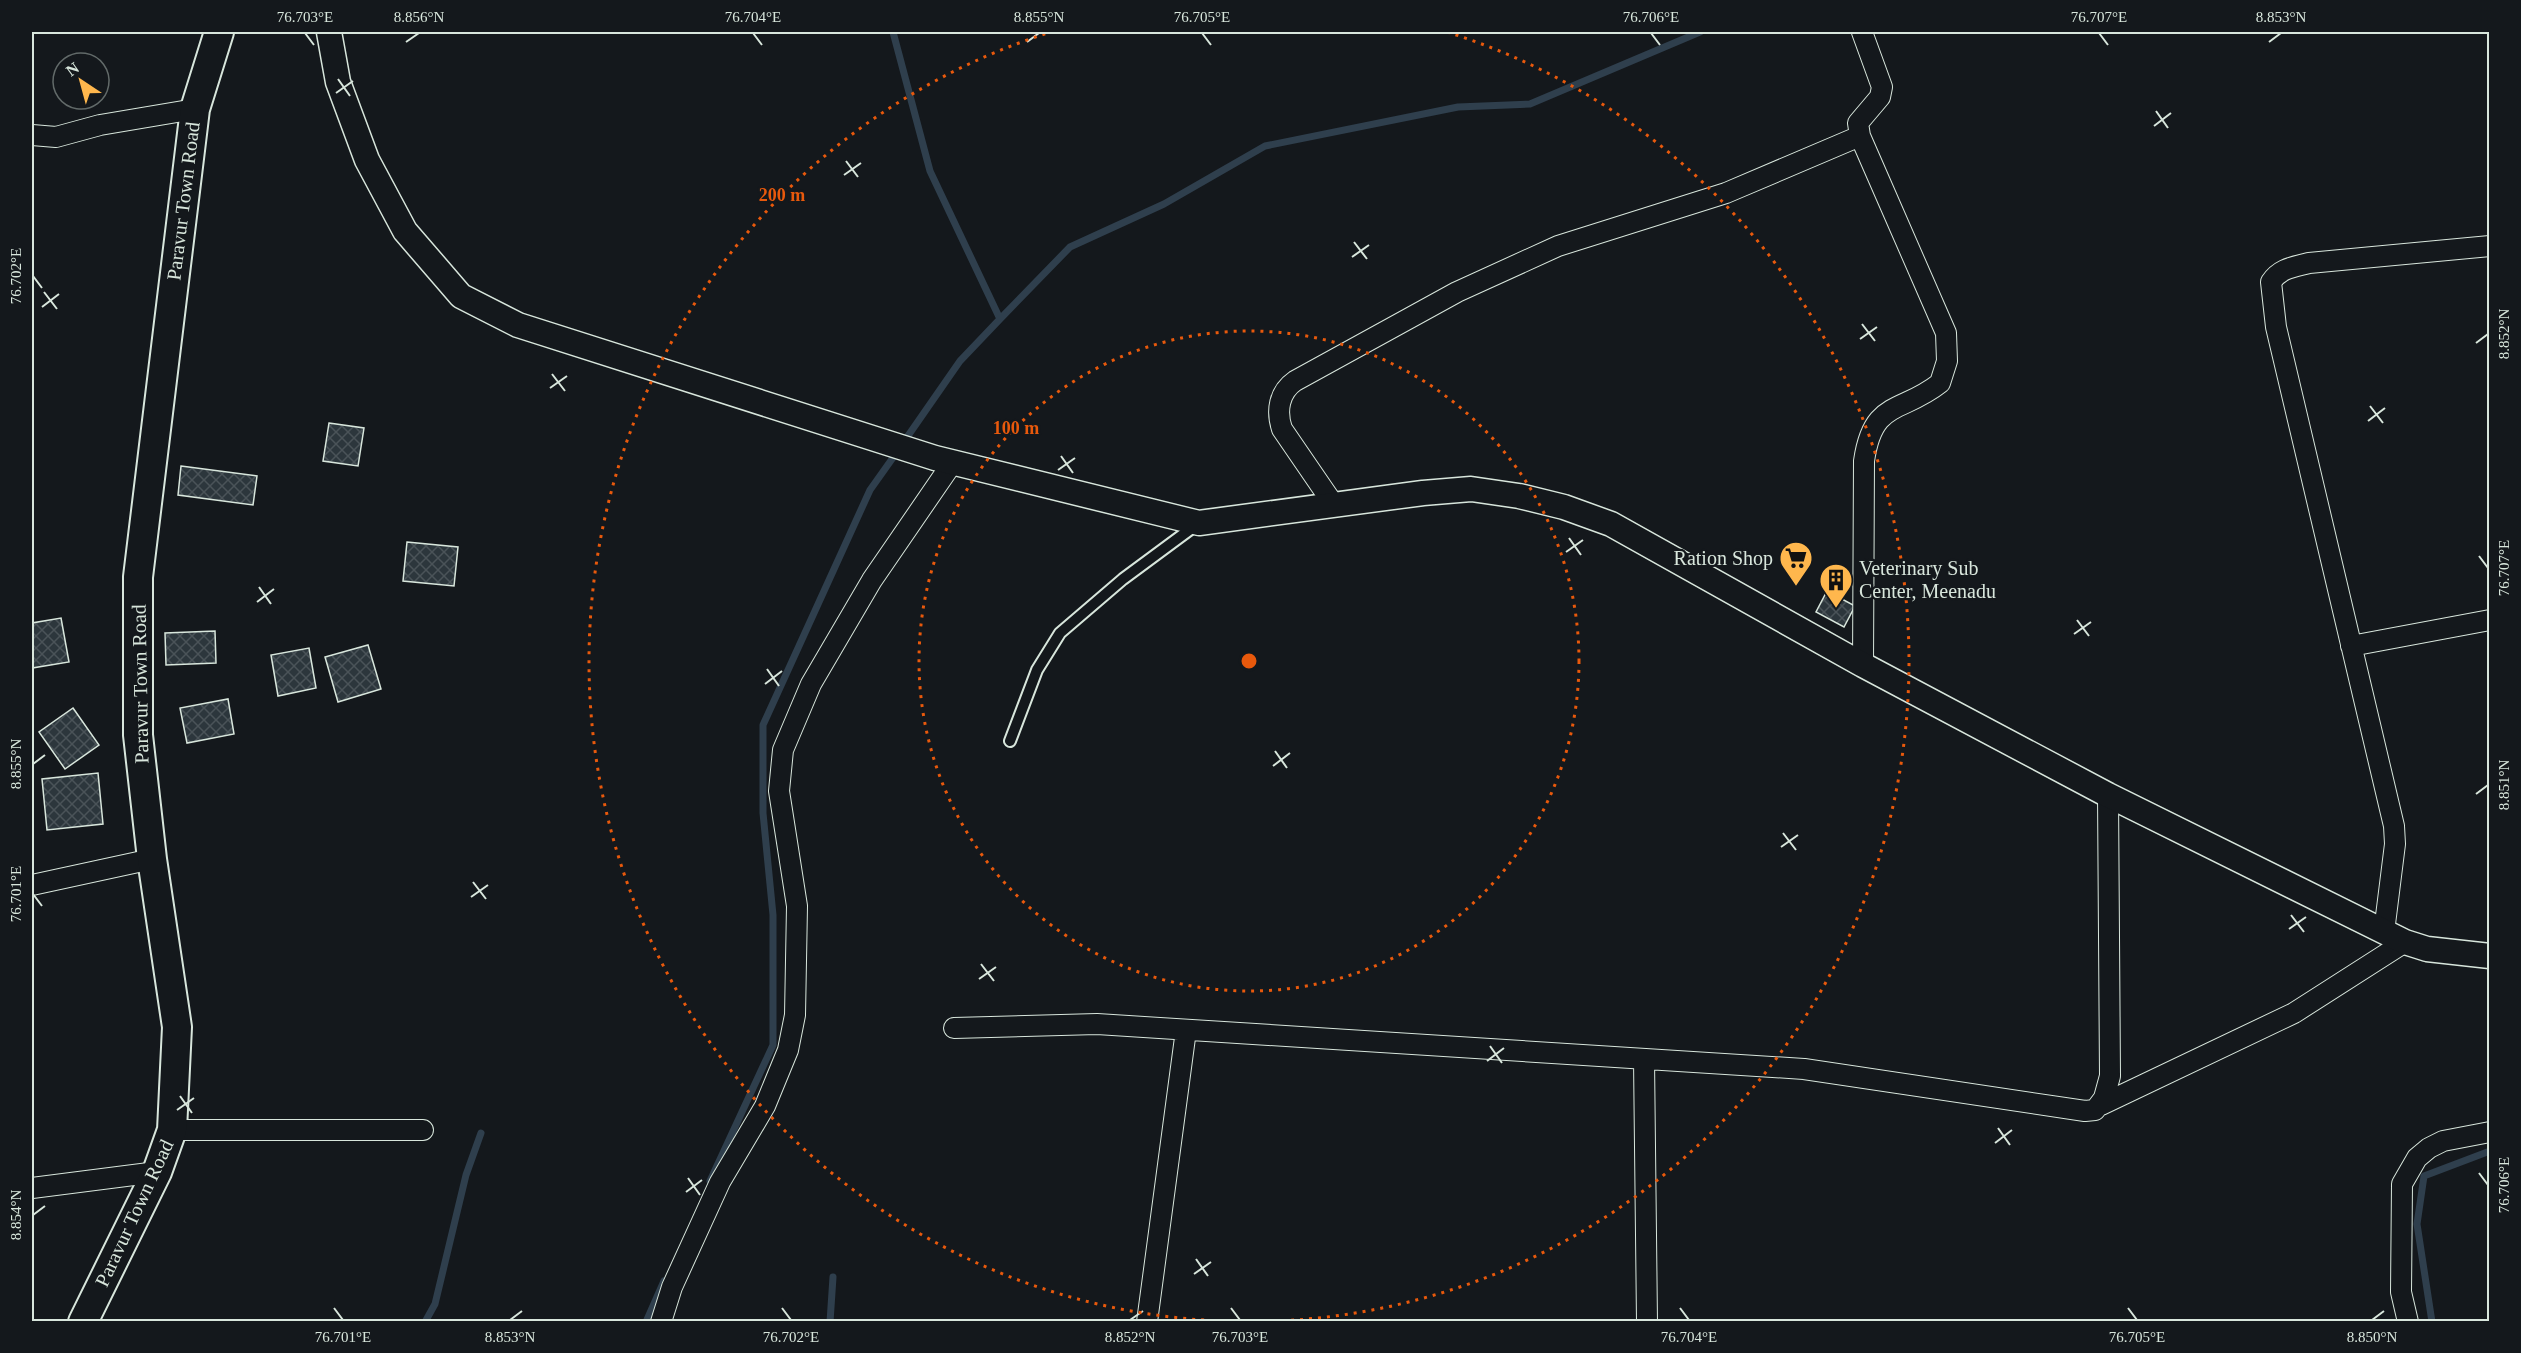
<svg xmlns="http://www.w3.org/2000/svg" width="2521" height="1353" viewBox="0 0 2521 1353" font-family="Georgia,serif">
	<defs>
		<pattern id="building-cross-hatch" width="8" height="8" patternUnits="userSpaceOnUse" patternTransform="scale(1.5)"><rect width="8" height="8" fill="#2c363c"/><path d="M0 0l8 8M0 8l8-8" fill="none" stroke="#4a5358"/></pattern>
	</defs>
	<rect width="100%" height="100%" fill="#14181c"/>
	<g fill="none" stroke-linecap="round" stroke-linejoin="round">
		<path stroke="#2f3f4d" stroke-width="7" d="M 893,32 L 930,171 L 1000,319 L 960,361 L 903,443
			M 1000,319 L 1070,247 L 1164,204 L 1265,146 L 1458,107 L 1530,104 L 1700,32
			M 710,1181 L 773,1045 L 773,915 L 763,813 L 763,725 L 870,490 L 897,452
			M 425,1322 L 435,1304 L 466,1175 L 481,1133
			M 646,1322 L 664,1281
			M 830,1322 L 833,1277
			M 2432,1322 L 2417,1224 L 2424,1176 L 2490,1151"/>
	</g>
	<path fill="url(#building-cross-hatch)" stroke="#d8e6dc" stroke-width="1.5" d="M 329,423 L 364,428 L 358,466 L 323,461 Z
		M 181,466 L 257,476 L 253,505 L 178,495 Z
		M 407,542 L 458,547 L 454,586 L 403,581 Z
		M 1827,591 L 1855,606 L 1844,627 L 1816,612 Z
		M 61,618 L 69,662 L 32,668 L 32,623 Z
		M 215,631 L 216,663 L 166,665 L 165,633 Z
		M 368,645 L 381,689 L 338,702 L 325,657 Z
		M 309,648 L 316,688 L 278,696 L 271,655 Z
		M 228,699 L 234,734 L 187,743 L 180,708 Z
		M 73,708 L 99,745 L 65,769 L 39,732 Z
		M 98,773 L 103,824 L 47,830 L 42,779 Z"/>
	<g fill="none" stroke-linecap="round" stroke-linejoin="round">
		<g stroke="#d8e6dc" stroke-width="14">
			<path id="service" d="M 1010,741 L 1037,670 L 1060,633 L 1123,579 L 1196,525"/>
		</g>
		<g stroke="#d8e6dc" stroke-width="22">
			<path id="minor" d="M 1862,32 L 1882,87 L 1880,97 L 1858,123 L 1860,136 L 1946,333 L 1947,361 L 1940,383 C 1901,414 1873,399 1864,461 L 1863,665
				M 32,135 L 56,137 L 100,125 L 195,109
				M 1334,505 L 1282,429 C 1276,411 1279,392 1295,381 L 1457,292 L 1558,246 L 1726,193 L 1860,136
				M 2351,646 L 2490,620
				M 32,885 L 152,859
				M 2384,932 L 2395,844 L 2394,826 L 2276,327 L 2271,282 C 2280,268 2294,267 2309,263 L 2490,246
				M 954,1028 L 1097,1024 L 1804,1069 L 2085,1111 L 2095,1110 L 2104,1098 L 2110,1076 L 2108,795
				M 1644,1059 L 1647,1322
				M 2101,1105 L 2294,1013 L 2405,942
				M 172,1130 L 423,1130
				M 32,1188 L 157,1172
				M 661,1322 L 672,1287 L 720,1182 L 765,1106 L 788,1050 L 795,1015 L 797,906 L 779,791 L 783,750 L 811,684 L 872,580 L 953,462
				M 1147,1322 L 1186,1030
				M 2408,1322 L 2401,1292 L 2402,1184 L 2417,1158 L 2429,1148 L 2443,1141 L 2490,1132"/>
		</g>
		<g stroke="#d8e6dc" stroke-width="27">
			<path id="tertiary" d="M 329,32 L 338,82 L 367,160 L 405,231 L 461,296 L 518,325 L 935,458 L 1199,523 L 1423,493 L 1471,489 L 1519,496 L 1564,507 L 1611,524 L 1863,665 L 2108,795 L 2405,942 L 2427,949 L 2490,956"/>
		</g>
		<g stroke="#d8e6dc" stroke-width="32">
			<path id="secondary" d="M 83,1322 L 157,1172 L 172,1130 L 177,1027 L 152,859 L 138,735 L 138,577 L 195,109 L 219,32"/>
		</g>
		<use href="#service" stroke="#14181c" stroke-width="10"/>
		<use href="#minor" stroke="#14181c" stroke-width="20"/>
		<use href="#tertiary" stroke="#14181c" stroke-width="24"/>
		<use href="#secondary" stroke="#14181c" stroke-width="28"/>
	</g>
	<path fill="none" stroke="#d8e6dc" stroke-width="2" d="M 305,33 L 314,45M 753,33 L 762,45M 1202,33 L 1211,45M 1651,33 L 1660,45M 2099,33 L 2108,45M 406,42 L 419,33M 1027,42 L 1039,33M 2269,42 L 2281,33M 338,79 L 350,96M 336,93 L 353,81M 2156,111 L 2168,128M 2154,126 L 2171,113M 846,161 L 858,177M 844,175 L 861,163M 1354,242 L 1367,259M 1352,257 L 1369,245M 33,276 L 42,288M 44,292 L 57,309M 42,307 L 59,294M 1862,324 L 1875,341M 1860,339 L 1877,327M 2476,343 L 2488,334M 552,374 L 565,391M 550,388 L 567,376M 2370,406 L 2383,423M 2368,421 L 2385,408M 1061,456 L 1073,473M 1058,470 L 1075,458M 1569,538 L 1581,555M 1566,552 L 1583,540M 2479,556 L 2488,568M 259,587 L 271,604M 257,602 L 274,589M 2077,620 L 2089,636M 2074,634 L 2091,622M 767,669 L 779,686M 765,684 L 782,671M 1275,751 L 1287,768M 33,764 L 45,755M 1273,766 L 1290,753M 2476,794 L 2488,785M 1783,833 L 1796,850M 1781,847 L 1798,835M 473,882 L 486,899M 33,894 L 42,906M 471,897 L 488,885M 2291,915 L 2304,932M 2289,929 L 2306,917M 981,964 L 994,981M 979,979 L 996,967M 1490,1046 L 1502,1063M 1487,1061 L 1504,1048M 180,1096 L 192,1113M 177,1110 L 194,1098M 1998,1128 L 2010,1145M 1995,1143 L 2012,1130M 2479,1173 L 2488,1185M 688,1178 L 700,1195M 686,1192 L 702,1180M 33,1215 L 45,1206M 1196,1259 L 1208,1276M 1194,1274 L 1211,1262M 334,1308 L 343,1320M 782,1308 L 791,1320M 1231,1308 L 1240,1320M 1680,1308 L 1689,1320M 2128,1308 L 2137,1320M 510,1320 L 522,1311M 1130,1320 L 1143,1311M 2372,1320 L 2384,1311"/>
	<g fill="none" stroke="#e8590c" stroke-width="3" stroke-dasharray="3 6">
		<circle cx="1249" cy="661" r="330"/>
		<path d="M1447 32A660 660 0 1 1 1051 32"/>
	</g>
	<defs>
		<g id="supermarket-pin" transform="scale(1.725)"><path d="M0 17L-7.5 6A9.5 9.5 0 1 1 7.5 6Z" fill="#ffb74d" stroke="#14181c"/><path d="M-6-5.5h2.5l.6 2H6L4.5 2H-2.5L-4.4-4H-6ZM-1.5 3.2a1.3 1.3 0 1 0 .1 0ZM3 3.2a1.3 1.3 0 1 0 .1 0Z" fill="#111"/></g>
		<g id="building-pin" transform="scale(1.725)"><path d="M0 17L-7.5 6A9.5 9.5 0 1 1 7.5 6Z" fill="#ffb74d" stroke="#14181c"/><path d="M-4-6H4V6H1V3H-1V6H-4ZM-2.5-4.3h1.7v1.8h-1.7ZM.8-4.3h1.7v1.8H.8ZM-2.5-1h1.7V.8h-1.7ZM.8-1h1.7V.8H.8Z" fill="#111"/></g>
	</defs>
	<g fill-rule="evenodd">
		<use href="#supermarket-pin" x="1796" y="558"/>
		<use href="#building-pin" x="1836" y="580"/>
	</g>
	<g text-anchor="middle" stroke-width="4.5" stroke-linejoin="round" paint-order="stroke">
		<g font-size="20" fill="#d8e6dc" stroke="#14181c">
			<text transform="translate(183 201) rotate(-83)" y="7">Paravur Town Road</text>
			<text transform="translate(140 684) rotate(-91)" y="7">Paravur Town Road</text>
			<text transform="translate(134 1213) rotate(-65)" y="7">Paravur Town Road</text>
		</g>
		<g font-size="20" fill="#d8e6dc" stroke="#14181c" text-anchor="end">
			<text x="1773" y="565">Ration Shop</text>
			<text x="1859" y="575" text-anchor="start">Veterinary Sub<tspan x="1859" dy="23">Center, Meenadu</tspan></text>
		</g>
	</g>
	<circle cx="1249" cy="661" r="9" fill="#e8590c" stroke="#14181c" stroke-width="3"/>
	<g font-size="18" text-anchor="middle" font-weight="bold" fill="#e8590c" stroke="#14181c" stroke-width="4.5" stroke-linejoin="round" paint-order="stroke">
		<text x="782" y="201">200 m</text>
		<text x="1016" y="434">100 m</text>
	</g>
	<rect width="2521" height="1353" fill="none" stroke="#14181c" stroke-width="66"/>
	<g transform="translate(81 81) rotate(324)"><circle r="28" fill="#14181c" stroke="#626a69" stroke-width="1.5"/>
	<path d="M0-4.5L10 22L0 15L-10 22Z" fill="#ffb74d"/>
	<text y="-9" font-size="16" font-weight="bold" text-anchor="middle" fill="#d8e6dc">N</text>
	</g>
	<rect x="33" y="33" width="2455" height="1287" fill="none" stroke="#d8e6dc" stroke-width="2"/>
	<g font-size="15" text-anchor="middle" fill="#d8e6dc">
		<text x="305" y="22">76.703°E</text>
		<text x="419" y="22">8.856°N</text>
		<text x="753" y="22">76.704°E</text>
		<text x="1039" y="22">8.855°N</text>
		<text x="1202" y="22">76.705°E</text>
		<text x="1651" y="22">76.706°E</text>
		<text x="2099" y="22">76.707°E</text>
		<text x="2281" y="22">8.853°N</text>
		<text transform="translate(16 276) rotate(-90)" y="5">76.702°E</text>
		<text transform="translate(2504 334) rotate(-90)" y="5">8.852°N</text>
		<text transform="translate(2504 568) rotate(-90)" y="5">76.707°E</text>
		<text transform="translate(16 764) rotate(-90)" y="5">8.855°N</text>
		<text transform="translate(2504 785) rotate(-90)" y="5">8.851°N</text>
		<text transform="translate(16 894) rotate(-90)" y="5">76.701°E</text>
		<text transform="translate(2504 1185) rotate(-90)" y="5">76.706°E</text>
		<text transform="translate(16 1215) rotate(-90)" y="5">8.854°N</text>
		<text x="343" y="1342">76.701°E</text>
		<text x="510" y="1342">8.853°N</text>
		<text x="791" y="1342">76.702°E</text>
		<text x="1130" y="1342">8.852°N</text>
		<text x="1240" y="1342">76.703°E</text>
		<text x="1689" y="1342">76.704°E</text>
		<text x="2137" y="1342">76.705°E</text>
		<text x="2372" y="1342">8.850°N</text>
	</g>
</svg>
